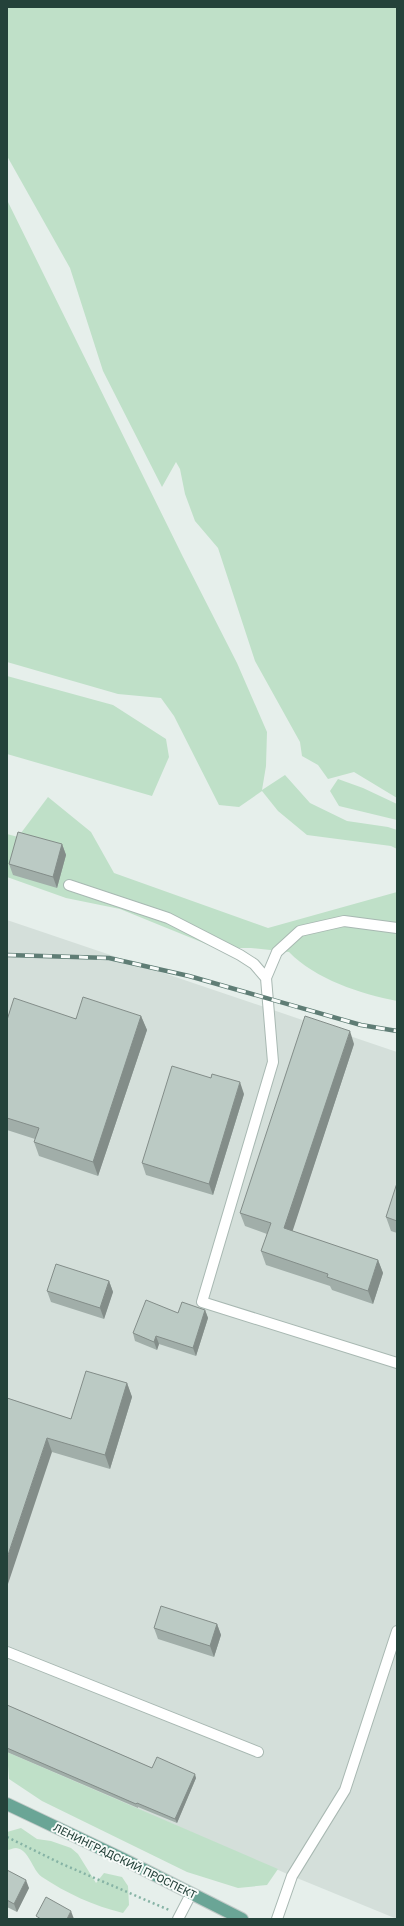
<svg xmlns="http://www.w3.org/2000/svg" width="404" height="1926" viewBox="0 0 404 1926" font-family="Rubik,sans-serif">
	<rect width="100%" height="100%" fill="#e6efeb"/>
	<path fill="#d4dfda" d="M 7,920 L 397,1052 L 397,1919 L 292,1876 L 7,1752 Z"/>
	<path fill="#bfe0c8" d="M 7,7 L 397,7 L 397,798 L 354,772 L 328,779 L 318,765 L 302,756 L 300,742 L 255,661 L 218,548 L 195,521 L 185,494 L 180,469 L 176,462 L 162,487 L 103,371 L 70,268 L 7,156 Z
		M 7,200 L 183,557 L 237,663 L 267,732 L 266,766 L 262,790 L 285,775 L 310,803 L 347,821 L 388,827 L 397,830 L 397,849 L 391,846 L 307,835 L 278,811 L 262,791 L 239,807 L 219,805 L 174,716 L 161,698 L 118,694 L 7,662 Z
		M 7,676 L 113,705 L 166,739 L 169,757 L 152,796 L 7,754 Z
		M 338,779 L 363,788 L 397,804 L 397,820 L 339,806 L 330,791 Z
		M 48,797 L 91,832 L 114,873 L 268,928 L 397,892 L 397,1001 C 361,994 315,979 289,952 L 251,948 L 216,948 L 120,909 L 66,898 L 7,877 L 7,834 L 18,837 Z
		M 7,1752 L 278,1869 L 267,1885 L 238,1888 L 187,1872 L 42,1801 L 9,1779 Z
		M 21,1828 L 37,1839 L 51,1841 L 71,1848 L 78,1854 L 96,1883 L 104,1873 L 122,1877 L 128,1886 L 129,1905 L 123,1913 C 94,1906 66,1893 42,1877 C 32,1870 29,1849 16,1848 C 13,1848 10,1850 7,1850 L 7,1832 Z"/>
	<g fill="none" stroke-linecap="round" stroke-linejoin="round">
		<g stroke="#a8b8b2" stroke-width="12">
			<path id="lane" d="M 69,885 L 168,918 L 240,955 L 254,964 L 266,978 L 273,1062 L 202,1302 L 397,1363
				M 266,978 L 277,952 L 300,931 L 344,921 L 397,928
				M 7,1652 L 258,1752
				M 178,1919 L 191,1894
				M 277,1919 L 292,1876 L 345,1790 L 397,1631"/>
		</g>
		<g stroke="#c2cac8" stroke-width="14">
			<path id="primary" d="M 7,1804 L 125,1860 L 242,1919"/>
		</g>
		<path stroke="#86b3a5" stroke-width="2.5" stroke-dasharray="2 3" stroke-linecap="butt" d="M 7,1837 L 62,1864 L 169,1910"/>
		<use href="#lane" stroke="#fff" stroke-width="10"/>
		<use href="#primary" stroke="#6aa596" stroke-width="12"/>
		<g stroke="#5f7d75" stroke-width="4.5">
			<path id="rail" d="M 7,955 L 109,958 L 189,976 L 361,1025 L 397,1031"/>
		</g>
		<use href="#rail" stroke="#f7fbf9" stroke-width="3" stroke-dasharray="9" stroke-linecap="butt"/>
	</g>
	<path fill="#a1aea9" d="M 62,844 L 66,855 L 57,888 L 13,875 L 9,864 Z
		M 141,1016 L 147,1030 L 98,1176 L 39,1156 L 34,1142 L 35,1139 L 7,1130 L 7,1020 Z
		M 354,1044 L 292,1231 L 378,1260 L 383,1273 L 373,1304 L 332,1290 L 330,1286 L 266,1265 L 261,1251 L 267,1234 L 245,1226 L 240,1213 Z
		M 244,1094 L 213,1195 L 146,1175 L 142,1163 Z
		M 397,1183 L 397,1233 L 391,1231 L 386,1217 Z
		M 109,1281 L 113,1292 L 104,1319 L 51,1302 L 47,1291 Z
		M 205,1310 L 208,1318 L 196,1356 L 159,1344 L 157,1350 L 135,1341 L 133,1333 L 178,1313 Z
		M 127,1383 L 132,1397 L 110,1469 L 52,1452 L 7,1398 L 71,1419 Z
		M 217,1624 L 221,1635 L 214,1657 L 158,1639 L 154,1628 Z
		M 7,1705 L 152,1768 L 196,1778 L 177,1823 L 138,1807 L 138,1808 L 7,1752 Z
		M 7,1870 L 29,1888 L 17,1912 L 7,1907 Z"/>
	<path fill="#838d89" d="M 62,844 L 66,855 L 57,888 L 53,877 Z
		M 141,1016 L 147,1030 L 98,1176 L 93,1162 Z
		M 350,1031 L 354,1044 L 289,1242 L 284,1228 Z
		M 240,1082 L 244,1094 L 213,1195 L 209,1184 Z
		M 378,1260 L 383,1273 L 373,1304 L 368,1291 Z
		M 109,1281 L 113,1292 L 104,1319 L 100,1308 Z
		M 205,1310 L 208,1318 L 196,1356 L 193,1348 Z
		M 156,1336 L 159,1344 L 157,1350 L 154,1342 Z
		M 127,1383 L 132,1397 L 110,1469 L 105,1455 Z
		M 47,1438 L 52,1452 L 7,1587 L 7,1558 Z
		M 217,1624 L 221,1635 L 214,1657 L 210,1646 Z
		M 195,1774 L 196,1778 L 177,1823 L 175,1819 Z
		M 26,1880 L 29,1888 L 17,1912 L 14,1904 Z
		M 71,1911 L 74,1919 L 67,1919 Z"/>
	<path fill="#bbcac4" stroke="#838d89" d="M 18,832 L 62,844 L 53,877 L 9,864 Z
		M 83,997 L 141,1016 L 93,1162 L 34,1142 L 39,1128 L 7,1118 L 7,1020 L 14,998 L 76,1019 Z
		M 305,1016 L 350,1031 L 284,1228 L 378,1260 L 368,1291 L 327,1277 L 328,1274 L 261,1251 L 271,1223 L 240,1213 Z
		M 172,1066 L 211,1078 L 212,1074 L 240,1082 L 209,1184 L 142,1163 Z
		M 397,1183 L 397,1221 L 386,1217 Z
		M 56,1264 L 109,1281 L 100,1308 L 47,1291 Z
		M 146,1300 L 178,1313 L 182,1302 L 205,1310 L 193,1348 L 156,1336 L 154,1342 L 133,1333 Z
		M 86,1371 L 127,1383 L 105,1455 L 47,1438 L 7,1558 L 7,1398 L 71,1419 Z
		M 161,1606 L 217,1624 L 210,1646 L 154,1628 Z
		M 7,1705 L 152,1768 L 157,1757 L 195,1774 L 175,1819 L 137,1803 L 136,1804 L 7,1748 Z
		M 7,1870 L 26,1880 L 14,1904 L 7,1900 Z
		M 46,1897 L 71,1911 L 67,1919 L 41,1919 L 36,1916 Z"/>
	<g text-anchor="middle" stroke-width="4" stroke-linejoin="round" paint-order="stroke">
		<g font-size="11" fill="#24423a" stroke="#f7fbf9">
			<text transform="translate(125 1861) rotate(26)" y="4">ЛЕНИНГРАДСКИЙ ПРОСПЕКТ</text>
		</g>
	</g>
	<rect width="404" height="1926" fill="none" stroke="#24423a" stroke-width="16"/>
</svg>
